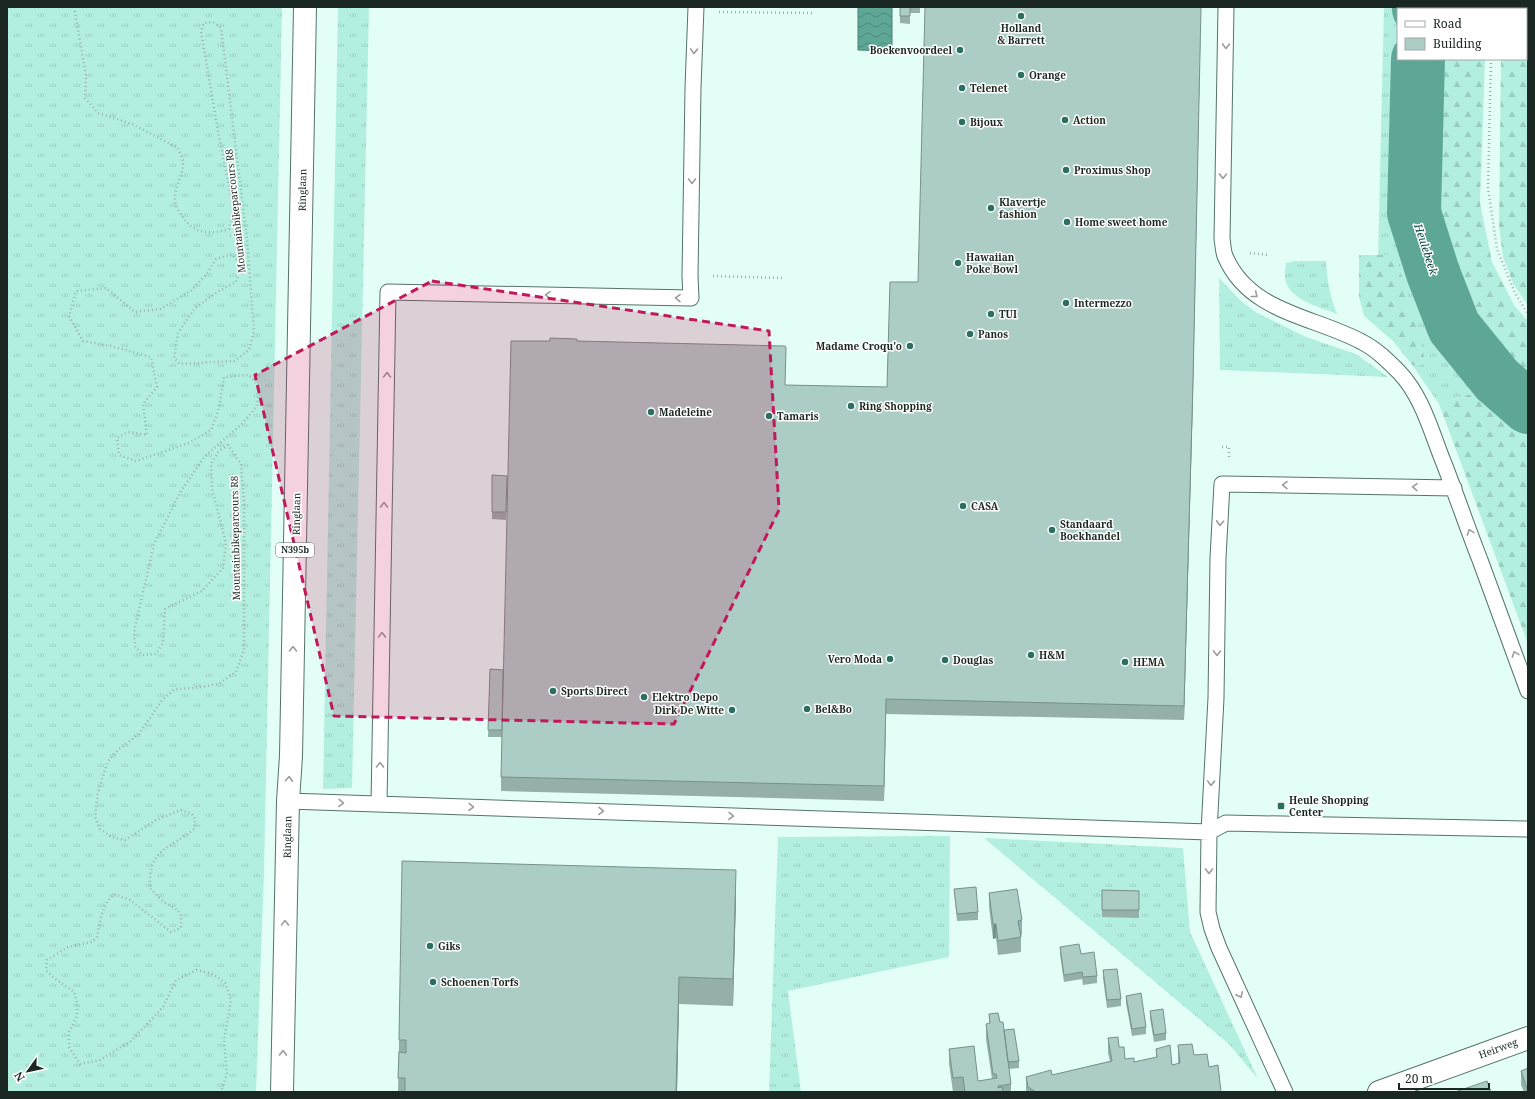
<svg xmlns="http://www.w3.org/2000/svg" width="1535" height="1099" viewBox="0 0 1535 1099" font-family="'Noto Serif',serif">
	<defs>
		<pattern id="grass-tufts" width="24" height="20" patternUnits="userSpaceOnUse"><rect width="24" height="20" fill="#b2efe0"/><path d="M3 7l-1-3M5 7V3M7 7l1-3M15 17l-1-3M17 17v-4M19 17l1-3" fill="none" stroke="#98cdc0"/></pattern>
		<pattern id="forest-firs" width="22" height="20" patternUnits="userSpaceOnUse"><rect width="22" height="20" fill="#b2efe0"/><path d="M5 1l3.5 6h-7zM16 11l3.5 6h-7z" fill="#98cdc0"/></pattern>
		<pattern id="water-waves" width="16" height="10" patternUnits="userSpaceOnUse"><rect width="16" height="10" fill="#5ea797"/><path d="M0 5q4-4 8 0t8 0" fill="none" stroke="#4d887b"/></pattern>
	</defs>
	<rect width="100%" height="100%" fill="#e3fef7"/>
	<path fill="url(#grass-tufts)" d="M 7,7 L 282,7 L 264,872 L 256,1092 L 7,1092 Z
		M 338,7 L 369,7 L 352,788 L 323,789 Z
		M 1384,7 L 1405,7 L 1405,9 L 1398,9 L 1398,59 L 1403,59 L 1399,161 L 1405,218 L 1420,272 L 1448,336 L 1486,389 L 1439,404 L 1413,366 L 1425,363 L 1378,256 Z
		M 1295,261 L 1326,261 C 1327,279 1330,297 1337,314 C 1320,307 1289,300 1285,279 C 1284,274 1286,268 1286,263 Z
		M 1219,278 L 1241,301 L 1257,313 L 1306,337 L 1356,354 L 1388,377 L 1220,370 Z
		M 950,836 L 949,957 L 788,991 L 801,1092 L 769,1092 L 778,837 Z
		M 984,838 L 1183,848 L 1190,932 L 1258,1079 L 1229,1044 Z"/>
	<path fill="url(#forest-firs)" d="M 1439,7 L 1528,7 L 1528,306 L 1513,283 L 1503,257 L 1499,226 L 1501,59 L 1526,59 L 1526,9 L 1439,9 Z
		M 1435,59 L 1485,59 L 1480,203 L 1492,262 L 1514,305 L 1528,321 L 1528,389 L 1488,347 L 1456,304 L 1438,244 L 1428,181 Z
		M 1359,255 L 1396,255 L 1426,363 L 1413,366 L 1393,341 L 1364,316 L 1359,296 Z
		M 1486,389 L 1528,429 L 1528,644 L 1439,404 Z"/>
	<path fill="url(#water-waves)" stroke="#4a8174" d="M 858,7 L 892,7 L 892,51 L 858,50 Z"/>
	<g fill="none" stroke-linecap="round" stroke-linejoin="round">
		<path stroke="#5ea797" stroke-width="54" d="M 1419,9 L 1419,7
			M 1418,59 L 1414,213 L 1433,273 L 1454,327 L 1497,380 L 1528,407"/>
		<g stroke="#54736b" stroke-width="17">
			<path id="lane" d="M 1226,7 L 1222,239 C 1223,244 1223,251 1225,256 C 1249,313 1314,316 1362,342 C 1376,349 1388,361 1399,372 C 1422,396 1431,431 1443,461 C 1456,494 1467,527 1480,560 C 1496,604 1512,647 1528,691
				M 288,801 L 1209,832 L 1226,823 L 1528,829
				M 379,804 L 388,292 L 691,298 L 690,276 L 693,88 L 696,7
				M 1285,1092 L 1219,948 L 1212,929 L 1208,912 L 1209,832 L 1216,698 L 1218,558 L 1222,484 L 1454,488"/>
		</g>
		<g stroke="#54736b" stroke-width="24">
			<path id="street" d="M 1379,1092 L 1528,1038"/>
		</g>
		<g stroke="#54736b" stroke-width="24">
			<path id="primary" d="M 282,1092 L 288,801 L 291,756 L 305,7"/>
		</g>
		<path stroke="#9bb1ab" stroke-width="2.5" stroke-dasharray="1 3" stroke-linecap="butt" d="M 74,7 L 86,76 L 85,98 L 98,113 L 132,124 L 178,148 C 179,152 183,158 183,163 C 183,174 176,185 175,196 C 174,203 178,211 182,216 C 194,234 209,235 229,229 L 234,212 L 217,126 L 201,31 L 204,23 L 213,22 L 221,28 L 247,239 L 254,331 L 249,350 L 234,361 L 180,364 L 174,358 L 178,333 L 195,308 L 219,291 L 236,282 L 241,265 L 232,254 L 216,259 L 208,272 L 192,290 L 160,309 L 135,312 L 106,288 L 76,291 L 69,316 L 83,341 L 111,346 L 151,357 L 157,387 L 143,404 L 147,435 L 128,432 L 117,438 L 119,455 L 136,461 L 189,443 L 211,430 L 219,408 L 224,377 L 249,375 L 259,387 L 257,406 L 242,424 L 205,456 L 181,491 L 154,544 L 134,632 L 135,646 L 142,655 L 156,654 L 163,643 L 165,609 L 202,591 L 223,568 L 226,543 L 212,489 L 211,464 L 219,451 L 228,445 L 241,464 L 244,503 L 244,650 L 236,672 L 218,684 L 195,688 L 175,689 L 162,700 L 139,734 L 119,749 L 108,761 L 98,792 L 95,817 L 100,829 L 111,837 L 125,840 L 156,820 L 181,810 L 192,814 L 195,819 L 195,828 C 170,850 148,847 150,888 C 154,892 159,898 164,902 C 177,911 182,907 181,928 L 171,932 L 130,900 L 114,894 L 107,902 L 101,916 L 97,937 L 92,942 L 68,947 L 47,960 L 46,970 L 54,978 L 74,992 L 77,1002 L 77,1016 L 69,1032 L 69,1047 L 80,1064 L 100,1060 L 131,1041 L 163,1007 L 176,980 L 197,970 L 213,974 L 225,983 L 231,1000 L 224,1040 L 227,1074 L 221,1092
			M 1493,9 L 1493,7
			M 719,12 L 814,13
			M 1491,59 L 1488,188 L 1497,249 L 1515,293 L 1528,314
			M 1250,253 L 1269,255
			M 713,276 L 782,278
			M 1222,447 L 1229,447 L 1229,460"/>
		<use href="#lane" stroke="#fff" stroke-width="15"/>
		<use href="#street" stroke="#fff" stroke-width="22"/>
		<use href="#primary" stroke="#fff" stroke-width="22"/>
	</g>
	<path fill="#94b0a9" d="M 900,7 L 920,7 L 920,13 L 910,13 L 910,24 L 900,23 Z
		M 918,282 L 1193,395 L 1184,720 L 886,714 L 884,801 L 501,791 L 501,777 L 577,341 L 785,385 L 887,387 Z
		M 492,475 L 507,476 L 506,520 L 492,519 Z
		M 490,669 L 503,670 L 502,737 L 488,737 Z
		M 954,889 L 978,912 L 978,920 L 957,921 Z
		M 1102,890 L 1139,891 L 1139,918 L 1102,917 Z
		M 989,893 L 1022,920 L 1022,935 L 1021,935 L 1021,952 L 998,955 L 996,938 L 993,939 L 989,907 Z
		M 736,897 L 733,1006 L 679,1004 L 677,1092 L 398,1092 L 399,1040 Z
		M 1060,947 L 1081,954 L 1097,976 L 1097,983 L 1083,985 L 1082,979 L 1064,982 L 1060,954 Z
		M 1103,970 L 1121,999 L 1121,1006 L 1107,1008 L 1103,978 Z
		M 1126,996 L 1146,1027 L 1146,1034 L 1132,1036 L 1126,1003 Z
		M 1150,1011 L 1166,1033 L 1166,1040 L 1154,1042 L 1150,1018 Z
		M 989,1014 L 1000,1022 L 1019,1061 L 1019,1068 L 1009,1069 L 1011,1084 L 1011,1092 L 963,1092 L 963,1091 L 953,1092 L 949,1064 L 949,1049 L 978,1081 L 992,1079 L 986,1039 L 986,1024 L 989,1024 Z
		M 1108,1038 L 1119,1047 L 1125,1059 L 1134,1062 L 1156,1057 L 1156,1049 L 1172,1065 L 1178,1064 L 1178,1045 L 1194,1055 L 1209,1067 L 1221,1092 L 1026,1092 L 1026,1077 L 1052,1075 L 1110,1061 L 1108,1053 Z
		M 1528,1068 L 1528,1092 L 1524,1092 L 1521,1085 L 1521,1071 Z"/>
	<path fill="#78908a" d="M 1201,7 L 1193,395 L 1184,720 L 1184,706 Z
		M 886,699 L 886,714 L 884,801 L 884,786 Z
		M 736,870 L 736,897 L 733,1006 L 733,979 Z
		M 993,924 L 996,924 L 996,938 L 993,939 Z
		M 679,977 L 679,1004 L 677,1092 L 676,1092 Z"/>
	<path fill="#accdc5" stroke="#78908a" d="M 900,7 L 910,7 L 910,16 L 900,16 Z
		M 925,7 L 1201,7 L 1193,381 L 1184,706 L 886,699 L 884,786 L 501,777 L 511,341 L 550,341 L 550,338 L 577,339 L 577,341 L 785,346 L 786,348 L 785,385 L 887,387 L 890,282 L 918,282 Z
		M 492,475 L 507,476 L 506,512 L 492,512 Z
		M 490,669 L 503,670 L 502,730 L 488,730 Z
		M 402,861 L 736,870 L 733,979 L 679,977 L 676,1092 L 405,1092 L 405,1078 L 398,1078 L 399,1052 L 406,1053 L 406,1040 L 399,1040 Z
		M 976,887 L 978,912 L 957,914 L 954,889 Z
		M 1017,889 L 1022,920 L 1018,921 L 1021,937 L 998,941 L 996,924 L 993,924 L 989,893 Z
		M 1102,890 L 1139,891 L 1139,910 L 1102,910 Z
		M 1079,944 L 1081,954 L 1094,952 L 1097,976 L 1083,977 L 1082,972 L 1064,975 L 1060,947 Z
		M 1117,969 L 1121,999 L 1107,1000 L 1103,970 Z
		M 1141,993 L 1146,1027 L 1132,1029 L 1126,996 Z
		M 1163,1009 L 1166,1033 L 1154,1035 L 1150,1011 Z
		M 998,1013 L 1000,1022 L 1003,1022 L 1011,1084 L 998,1086 L 998,1088 L 1002,1087 L 1003,1092 L 965,1092 L 963,1077 L 953,1078 L 949,1049 L 974,1046 L 978,1081 L 997,1078 L 996,1074 L 993,1074 L 986,1024 L 990,1023 L 989,1014 Z
		M 1014,1029 L 1019,1061 L 1008,1062 L 1004,1030 Z
		M 1118,1037 L 1119,1047 L 1124,1047 L 1125,1059 L 1134,1058 L 1134,1062 L 1157,1057 L 1156,1049 L 1170,1045 L 1172,1065 L 1180,1063 L 1178,1045 L 1192,1044 L 1194,1055 L 1207,1054 L 1209,1067 L 1218,1065 L 1221,1092 L 1036,1092 L 1028,1087 L 1026,1077 L 1051,1070 L 1052,1075 L 1112,1061 L 1108,1038 Z
		M 1528,1068 L 1528,1091 L 1521,1071 Z
		M 1487,1081 L 1491,1092 L 1455,1092 Z"/>
	<defs><path id="oneway-chevron" d="M-2-3.5L2.5 0L-2 3.5" fill="none" stroke-width="1.6" stroke-linecap="round" stroke-linejoin="round"/></defs>
	<g stroke="#989e9c">
		<use href="#oneway-chevron" transform="translate(1226 46) rotate(91)"/>
		<use href="#oneway-chevron" transform="translate(694 51) rotate(92)"/>
		<use href="#oneway-chevron" transform="translate(1223 176) rotate(91)"/>
		<use href="#oneway-chevron" transform="translate(692 181) rotate(91)"/>
		<use href="#oneway-chevron" transform="translate(548 295) rotate(-179)"/>
		<use href="#oneway-chevron" transform="translate(1255 295) rotate(39)"/>
		<use href="#oneway-chevron" transform="translate(678 298) rotate(-179)"/>
		<use href="#oneway-chevron" transform="translate(387 375) rotate(-89)"/>
		<use href="#oneway-chevron" transform="translate(1285 485) rotate(-179)"/>
		<use href="#oneway-chevron" transform="translate(1415 487) rotate(-179)"/>
		<use href="#oneway-chevron" transform="translate(384 505) rotate(-89)"/>
		<use href="#oneway-chevron" transform="translate(1220 523) rotate(93)"/>
		<use href="#oneway-chevron" transform="translate(1470 532) rotate(-110)"/>
		<use href="#oneway-chevron" transform="translate(382 635) rotate(-89)"/>
		<use href="#oneway-chevron" transform="translate(293 649) rotate(-89)"/>
		<use href="#oneway-chevron" transform="translate(1217 653) rotate(91)"/>
		<use href="#oneway-chevron" transform="translate(1515 654) rotate(-110)"/>
		<use href="#oneway-chevron" transform="translate(380 765) rotate(-89)"/>
		<use href="#oneway-chevron" transform="translate(289 779) rotate(-86)"/>
		<use href="#oneway-chevron" transform="translate(1211 783) rotate(92)"/>
		<use href="#oneway-chevron" transform="translate(341 803) rotate(2)"/>
		<use href="#oneway-chevron" transform="translate(471 807) rotate(2)"/>
		<use href="#oneway-chevron" transform="translate(601 811) rotate(2)"/>
		<use href="#oneway-chevron" transform="translate(731 816) rotate(2)"/>
		<use href="#oneway-chevron" transform="translate(1209 871) rotate(91)"/>
		<use href="#oneway-chevron" transform="translate(285 923) rotate(-89)"/>
		<use href="#oneway-chevron" transform="translate(1240 995) rotate(65)"/>
		<use href="#oneway-chevron" transform="translate(283 1053) rotate(-89)"/>
	</g>
	<path fill="#c2185b" fill-opacity="0.2" stroke="#c2185b" stroke-width="3" stroke-dasharray="8 5" stroke-linejoin="round" d="M 432,281 L 769,331 L 779,510 L 674,724 L 334,716 L 255,375 Z"/>
	<g fill="#2b6f62" stroke="#fff" stroke-width="1.5">
		<circle cx="1021" cy="16" r="4"/>
		<circle cx="960" cy="50" r="4"/>
		<circle cx="1021" cy="75" r="4"/>
		<circle cx="962" cy="88" r="4"/>
		<circle cx="1065" cy="120" r="4"/>
		<circle cx="962" cy="122" r="4"/>
		<circle cx="1066" cy="170" r="4"/>
		<circle cx="991" cy="208" r="4"/>
		<circle cx="1067" cy="222" r="4"/>
		<circle cx="958" cy="263" r="4"/>
		<circle cx="1066" cy="303" r="4"/>
		<circle cx="991" cy="314" r="4"/>
		<circle cx="970" cy="334" r="4"/>
		<circle cx="910" cy="346" r="4"/>
		<circle cx="851" cy="406" r="4"/>
		<circle cx="651" cy="412" r="4"/>
		<circle cx="769" cy="416" r="4"/>
		<circle cx="963" cy="506" r="4"/>
		<circle cx="1052" cy="530" r="4"/>
		<circle cx="1031" cy="655" r="4"/>
		<circle cx="890" cy="659" r="4"/>
		<circle cx="945" cy="660" r="4"/>
		<circle cx="1125" cy="662" r="4"/>
		<circle cx="553" cy="691" r="4"/>
		<circle cx="644" cy="697" r="4"/>
		<circle cx="807" cy="709" r="4"/>
		<circle cx="732" cy="710" r="4"/>
		<rect x="1277" y="802" width="8" height="8" rx="2"/>
		<circle cx="430" cy="946" r="4"/>
		<circle cx="433" cy="982" r="4"/>
	</g>
	<g text-anchor="middle" stroke-width="3" stroke-linejoin="round" paint-order="stroke">
		<rect fill="#fff" stroke="#5f6865" stroke-width="1" x="276" y="543" width="38" height="14" rx="3"/>
		<g font-size="9" font-weight="bold" fill="#1a2723">
			<text x="295" y="553">N395b</text>
		</g>
		<g font-size="10" font-weight="bold" fill="#1a2723" stroke="#fff" text-anchor="start">
			<text x="1021" y="32" text-anchor="middle">Holland<tspan x="1021" dy="12">&amp; Barrett</tspan></text>
			<text x="952" y="54" text-anchor="end">Boekenvoordeel</text>
			<text x="1029" y="79">Orange</text>
			<text x="970" y="92">Telenet</text>
			<text x="1073" y="124">Action</text>
			<text x="970" y="126">Bijoux</text>
			<text x="1074" y="174">Proximus Shop</text>
			<text x="999" y="206">Klavertje<tspan x="999" dy="12">fashion</tspan></text>
			<text x="1075" y="226">Home sweet home</text>
			<text x="966" y="261">Hawaiian<tspan x="966" dy="12">Poke Bowl</tspan></text>
			<text x="1074" y="307">Intermezzo</text>
			<text x="999" y="318">TUI</text>
			<text x="978" y="338">Panos</text>
			<text x="902" y="350" text-anchor="end">Madame Croqu'o</text>
			<text x="859" y="410">Ring Shopping</text>
			<text x="659" y="416">Madeleine</text>
			<text x="777" y="420">Tamaris</text>
			<text x="971" y="510">CASA</text>
			<text x="1060" y="528">Standaard<tspan x="1060" dy="12">Boekhandel</tspan></text>
			<text x="1039" y="659">H&amp;M</text>
			<text x="882" y="663" text-anchor="end">Vero Moda</text>
			<text x="953" y="664">Douglas</text>
			<text x="1133" y="666">HEMA</text>
			<text x="561" y="695">Sports Direct</text>
			<text x="652" y="701">Elektro Depo</text>
			<text x="815" y="713">Bel&amp;Bo</text>
			<text x="724" y="714" text-anchor="end">Dirk De Witte</text>
			<text x="1289" y="804">Heule Shopping<tspan x="1289" dy="12">Center</tspan></text>
			<text x="438" y="950">Giks</text>
			<text x="441" y="986">Schoenen Torfs</text>
		</g>
		<g font-size="10" fill="#1a2723" stroke="#fff">
			<text transform="translate(302 190) rotate(-89)" y="4">Ringlaan</text>
			<text transform="translate(235 211) rotate(-96)" y="4">Mountainbikeparcours R8</text>
			<text transform="translate(296 514) rotate(-89)" y="4">Ringlaan</text>
			<text transform="translate(235 538) rotate(-91)" y="4">Mountainbikeparcours R8</text>
			<text transform="translate(287 837) rotate(-89)" y="4">Ringlaan</text>
			<text transform="translate(1498 1048) rotate(-20)" y="4">Heirweg</text>
		</g>
		<g font-size="11" font-style="italic" fill="#05493f" stroke="#fff">
			<text transform="translate(1426 249) rotate(72)" y="4">Heulebeek</text>
		</g>
	</g>
	<rect width="1535" height="1099" fill="none" stroke="#1a2723" stroke-width="16"/>
	<rect x="1397" y="8" width="130" height="52" fill="#ffffff" stroke="#a3a9a7"/>
	<rect x="1405" y="21" width="20" height="6" fill="#ffffff" stroke="#a3a9a7"/>
	<text x="1433" y="28" font-size="12" fill="#1a2723">Road</text>
	<rect x="1405" y="38" width="20" height="12" fill="#accdc5" stroke="#a3a9a7"/>
	<text x="1433" y="48" font-size="12" fill="#1a2723">Building</text>
	<g transform="translate(28 1071) rotate(237)" stroke="#ffffff" stroke-width="3" paint-order="stroke">
	<path d="M0-3L7 15L0 10L-7 15Z" fill="#1a2723"/>
	<text y="-6" font-size="11" font-weight="bold" text-anchor="middle" fill="#1a2723">N</text>
	</g>
	<path d="M1399 1083v6h90v-6" fill="none" stroke="#1a2723" stroke-width="2"/>
	<text x="1405" y="1083" font-size="12" fill="#1a2723" stroke="#ffffff" stroke-width="3" paint-order="stroke">20 m</text>
</svg>
